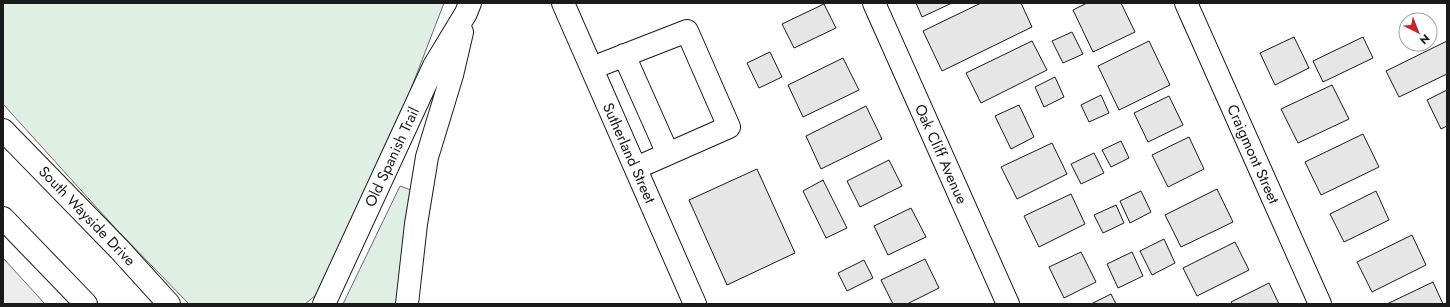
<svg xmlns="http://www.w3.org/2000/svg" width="1450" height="307" viewBox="0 0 1450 307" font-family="Jost,sans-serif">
	<rect width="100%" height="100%" fill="#fff"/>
	<path fill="#e0efe3" stroke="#6a6a6a" d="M 3,3 L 444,3 L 409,94 L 349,232 L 316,295 L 305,304 L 189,304 L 117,230 L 3,104 Z
		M 400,186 L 411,190 L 396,304 L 343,304 Z"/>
	<path fill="#ededed" stroke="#6a6a6a" d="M 3,258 L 35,293 L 45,304 L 3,304 Z"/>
	<path fill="#e6e6e6" stroke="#1a1a1a" d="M 916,3 L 952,3 L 922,17 Z
		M 981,3 L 1021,3 L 1032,27 L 942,71 L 923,31 Z
		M 1087,3 L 1121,3 L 1135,32 L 1093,52 L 1073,10 Z
		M 824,4 L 836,28 L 794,48 L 782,24 Z
		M 1072,32 L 1083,54 L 1063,63 L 1052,41 Z
		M 1294,37 L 1309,68 L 1275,85 L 1260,53 Z
		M 1363,37 L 1373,58 L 1323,82 L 1313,61 Z
		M 1032,41 L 1047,70 L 981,103 L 966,73 Z
		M 1149,41 L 1170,85 L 1119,110 L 1098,66 Z
		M 1447,41 L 1447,74 L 1399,97 L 1386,71 Z
		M 770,52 L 782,77 L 759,88 L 747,63 Z
		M 843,58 L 859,90 L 803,117 L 788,85 Z
		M 1055,77 L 1064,97 L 1044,107 L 1035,87 Z
		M 1332,85 L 1349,119 L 1298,143 L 1281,109 Z
		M 1447,90 L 1447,126 L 1441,129 L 1427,100 Z
		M 1101,95 L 1109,113 L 1089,122 L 1081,105 Z
		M 1169,96 L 1183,125 L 1148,142 L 1134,113 Z
		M 1019,105 L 1034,137 L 1011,149 L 995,116 Z
		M 866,106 L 882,139 L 821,169 L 806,136 Z
		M 1363,134 L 1379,167 L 1321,195 L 1305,162 Z
		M 1189,137 L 1204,169 L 1168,187 L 1152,155 Z
		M 1121,141 L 1129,158 L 1111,167 L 1102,150 Z
		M 1052,143 L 1067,174 L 1017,199 L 1001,167 Z
		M 1094,153 L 1104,173 L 1081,184 L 1071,164 Z
		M 889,160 L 902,186 L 860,207 L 847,181 Z
		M 757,169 L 795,253 L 727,285 L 689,200 Z
		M 823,180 L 847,228 L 826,238 L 803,191 Z
		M 1217,189 L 1233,222 L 1181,247 L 1165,215 Z
		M 1141,191 L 1151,212 L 1130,223 L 1120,201 Z
		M 1376,191 L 1389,220 L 1344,242 L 1330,214 Z
		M 1071,194 L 1085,224 L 1039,247 L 1024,216 Z
		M 1116,205 L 1124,223 L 1103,233 L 1094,215 Z
		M 911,208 L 926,237 L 888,255 L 874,226 Z
		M 1412,235 L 1426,265 L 1372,292 L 1357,262 Z
		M 1164,239 L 1175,263 L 1152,275 L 1140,251 Z
		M 1235,242 L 1249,270 L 1197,296 L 1183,268 Z
		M 1081,252 L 1096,282 L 1064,298 L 1049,267 Z
		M 1132,252 L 1143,276 L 1118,288 L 1107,264 Z
		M 925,259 L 939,288 L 907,304 L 893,304 L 881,280 Z
		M 864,260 L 873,278 L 847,291 L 838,273 Z
		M 1433,282 L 1443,304 L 1387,304 Z
		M 1269,283 L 1279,304 L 1232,304 L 1231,302 Z
		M 1111,294 L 1116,304 L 1091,304 Z"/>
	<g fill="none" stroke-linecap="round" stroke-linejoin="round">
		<g stroke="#1a1a1a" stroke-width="24">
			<path id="minor" d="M 563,3 L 695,304
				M 874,3 L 1008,304
				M 1186,3 L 1320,304
				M 624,55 L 668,154
				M 592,68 L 687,31 L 729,127 L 636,168"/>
		</g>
		<g stroke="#1a1a1a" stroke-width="24">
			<path id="major" d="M 3,130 L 120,250 L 169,304
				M 3,218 L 86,304
				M 324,304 L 434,66 L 466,13 L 470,3
				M 407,304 L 416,224 L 427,157 L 452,75 L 462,32"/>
		</g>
		<use href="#minor" stroke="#fff" stroke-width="22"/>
		<use href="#major" stroke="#fff" stroke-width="22"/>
	</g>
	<g text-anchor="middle" stroke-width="3" stroke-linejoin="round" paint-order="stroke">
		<g font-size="15" fill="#1a1a1a" stroke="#fff">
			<text transform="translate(629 153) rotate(66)" y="5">Sutherland Street</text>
			<text transform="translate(941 154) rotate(66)" y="5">Oak Cliff Avenue</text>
			<text transform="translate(1253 154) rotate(66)" y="5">Craigmont Street</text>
			<text transform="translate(392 157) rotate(-65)" y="5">Old Spanish Trail</text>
			<text transform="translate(87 216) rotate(46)" y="5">South Wayside Drive</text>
		</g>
	</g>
	<rect width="1450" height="307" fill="none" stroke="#1a1a1a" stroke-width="8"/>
	<g transform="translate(1418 32) rotate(137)"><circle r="19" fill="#ffffff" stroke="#a3a3a3"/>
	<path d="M0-3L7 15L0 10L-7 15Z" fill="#c62828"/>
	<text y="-6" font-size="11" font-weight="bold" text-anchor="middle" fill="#1a1a1a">N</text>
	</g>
</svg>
